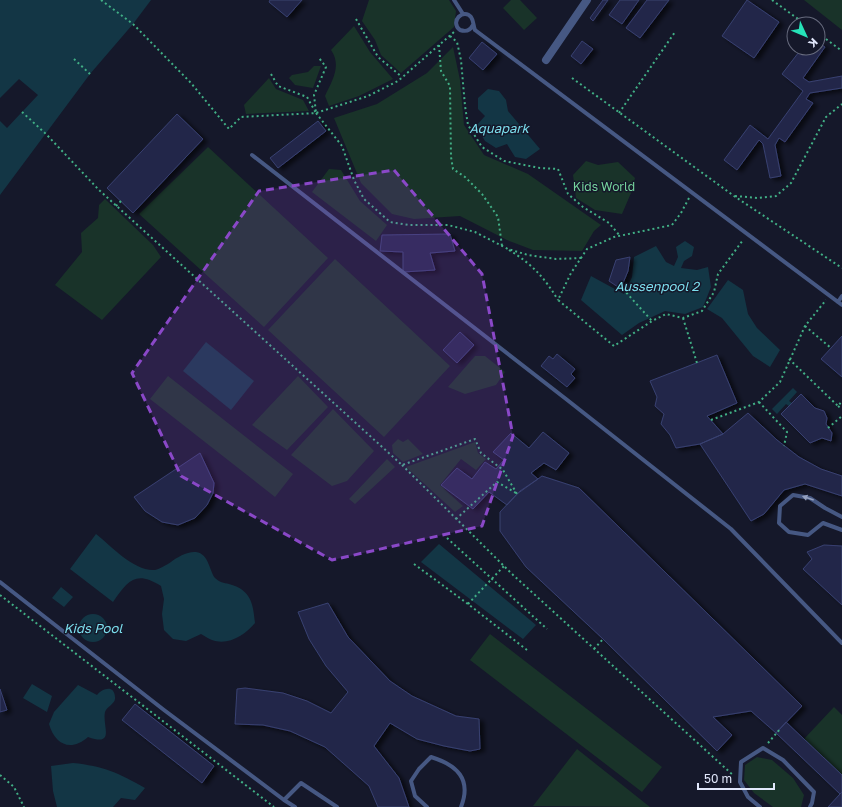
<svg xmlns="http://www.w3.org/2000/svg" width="842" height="807" viewBox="0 0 842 807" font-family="'Golos Text',sans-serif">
	<defs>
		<filter id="shadow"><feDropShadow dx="4.5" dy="2.5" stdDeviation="2" flood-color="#0009"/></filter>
	</defs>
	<rect width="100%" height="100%" fill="#15182a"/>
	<path fill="#193329" d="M 369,0 L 449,0 L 456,11 L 454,27 L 401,73 L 381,55 L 375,40 L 362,21 Z
		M 511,0 L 520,0 L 537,18 L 524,30 L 503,8 Z
		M 804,0 L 842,0 L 842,30 Z
		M 354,26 L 370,52 L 393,79 L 359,96 L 329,106 L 325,96 C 332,81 342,66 331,50 Z
		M 453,47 L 460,80 L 464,125 L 484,155 L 528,174 L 601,225 L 594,231 L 582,251 L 533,250 L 507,240 L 460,216 L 414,219 L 392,214 L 361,183 L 334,118 L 377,104 L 427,73 Z
		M 314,66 L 321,66 L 313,88 L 295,85 L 289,78 L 292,75 L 308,72 Z
		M 269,78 L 276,89 L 303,100 L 309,111 L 246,114 L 244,105 Z
		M 208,147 L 328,258 L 264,327 L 139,214 Z
		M 586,161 L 598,165 L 618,162 L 635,178 L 631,193 L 622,214 L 595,210 L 576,198 L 573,175 Z
		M 329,169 L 341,170 L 360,201 L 387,225 L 376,241 L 312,192 Z
		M 105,199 L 153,245 L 161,257 L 102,320 L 55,285 L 82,252 L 81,233 L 98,218 L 99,205 Z
		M 335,259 L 450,366 L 384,437 L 268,330 Z
		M 475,356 L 485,356 L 505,372 L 496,385 L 465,394 L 448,387 Z
		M 168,376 L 293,474 L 275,497 L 150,399 Z
		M 298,376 L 328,407 L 287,450 L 252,425 Z
		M 333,409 L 374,451 L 347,481 L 332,486 L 291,455 Z
		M 398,439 L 403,442 L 408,439 L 423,454 L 403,462 L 393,453 L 392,445 Z
		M 475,442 L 478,453 L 486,459 L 476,470 L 461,459 L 440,485 L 463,506 L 455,512 L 406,467 Z
		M 387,459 L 395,467 L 355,504 L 349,499 Z
		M 490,634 L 662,767 L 642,792 L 470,660 Z
		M 834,707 L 842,715 L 842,775 L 804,739 Z
		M 577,749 L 650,807 L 533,806 Z
		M 757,757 L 772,760 L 793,778 L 804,795 L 801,807 L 773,807 L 754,793 L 744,780 L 745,765 Z"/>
	<path fill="#133645" d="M 0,0 L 151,0 L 133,24 L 90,74 L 0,195 Z
		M 488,89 L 499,91 L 506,100 L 508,111 L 540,149 L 526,159 L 515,157 L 507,144 L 496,148 L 485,141 L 476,126 L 485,116 L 478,109 L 478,98 Z
		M 685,241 L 694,247 L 692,256 L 684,261 L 681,268 L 697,270 L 708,267 L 711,287 L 703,307 L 685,314 L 665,311 L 639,323 L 622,335 L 581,300 L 591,276 L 624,294 L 632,277 L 634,257 L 656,246 L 666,262 L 674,266 L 678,257 L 676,247 Z
		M 728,280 L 743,290 L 748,314 L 757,328 L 780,350 L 770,367 L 753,356 L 722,318 L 707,309 Z
		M 206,342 L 254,381 L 231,410 L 183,371 Z
		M 793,388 L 797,392 L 789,401 L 792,403 L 789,406 L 786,404 L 777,414 L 772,409 Z
		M 96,534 C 111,546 135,572 155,570 C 160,569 166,565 171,562 C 177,557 188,551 196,552 C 209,554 209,570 215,578 C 219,582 224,583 229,584 C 251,590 253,603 255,623 C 245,635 228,646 212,640 C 209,639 205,636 201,634 L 186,641 L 173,639 L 164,630 L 162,614 L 164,599 L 161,586 C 135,570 128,581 113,602 L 70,569 Z
		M 439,544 L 536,625 L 523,639 L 421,562 Z
		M 61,587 L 73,597 L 64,607 L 52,598 Z
		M79 628a14 14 0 1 1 28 0a14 14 0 1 1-28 0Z
		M 32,684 L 52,696 L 47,712 L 23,698 Z
		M 78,685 L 97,695 C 102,689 114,684 115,697 C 116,704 107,706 105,712 C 102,726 116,747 88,737 C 71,752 55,745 49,724 L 54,712 Z
		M 73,763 C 103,766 119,773 145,788 L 135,800 L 121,798 L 113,807 L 57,807 L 53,791 L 51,766 Z"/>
	<path fill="#15182a" d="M 19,79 L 38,95 L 7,128 L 0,121 L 0,98 Z"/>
	<path fill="#232849" stroke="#384071" filter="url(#shadow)" d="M 270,0 L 302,0 L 287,17 L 269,2 Z
		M 603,0 L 608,0 L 593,21 L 590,18 Z
		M 620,0 L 639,0 L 622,24 L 609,15 Z
		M 647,0 L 669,0 L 640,38 L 626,28 Z
		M 747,0 L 779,22 L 754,58 L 722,36 Z
		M 582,41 L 593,49 L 581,64 L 571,56 Z
		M 482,42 L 497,54 L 483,70 L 469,58 Z
		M 818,42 L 825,47 L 803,78 L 809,82 L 842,76 L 842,88 L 810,93 L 806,99 L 813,103 L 785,142 L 779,138 L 775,145 L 781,176 L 770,178 L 763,144 L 759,140 L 737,170 L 724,160 L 750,125 L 768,139 L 803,91 L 782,74 L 802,48 L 818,48 Z
		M 177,114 L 203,139 L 133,213 L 107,188 Z
		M 318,121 L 326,131 L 278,168 L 270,158 Z
		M 450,234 L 455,251 L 430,253 L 435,270 L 403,272 L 403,252 L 380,251 L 382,235 Z
		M 630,257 L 628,271 L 623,283 L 618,287 L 609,281 L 616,260 Z
		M 460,332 L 474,345 L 457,363 L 443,350 Z
		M 842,336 L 842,377 L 821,359 Z
		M 557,354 L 575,369 L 571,374 L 575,378 L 567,387 L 541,366 L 549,356 L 553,359 Z
		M 717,355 L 737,403 L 707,416 L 723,434 L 700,444 L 676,448 L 670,435 L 661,424 L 664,414 L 655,406 L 657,397 L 650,381 Z
		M 801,394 L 815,408 L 824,411 L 827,418 L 826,424 L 832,433 L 831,441 L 822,438 L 810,443 L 781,414 Z
		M 748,413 L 777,440 L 799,457 L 821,469 L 842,476 L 842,496 L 805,484 L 784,490 L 764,514 L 751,521 L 700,444 L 723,434 Z
		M 543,432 L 569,453 L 556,470 L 544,463 L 531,473 L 538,479 L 520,491 L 507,505 L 489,492 L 473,509 L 441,485 L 457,468 L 472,479 L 485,462 L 496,469 L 504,460 L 493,452 L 511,433 L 529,448 Z
		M 200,453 L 214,483 L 213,493 L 207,505 L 195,518 L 178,525 L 162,522 L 145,511 L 134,497 Z
		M 542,476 L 579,488 L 802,706 L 776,733 L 751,711 L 713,717 L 732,735 L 717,751 L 603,639 L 526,567 L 500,531 L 500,512 L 517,494 Z
		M 824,545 L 842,546 L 842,605 L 803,569 L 812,559 L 807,552 Z
		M 328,603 L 348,637 L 390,681 L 412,696 L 456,716 L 479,719 L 480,749 L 470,751 L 444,746 L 417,739 L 390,723 L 374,746 L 399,778 L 409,807 L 378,807 L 369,786 L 325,747 L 290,731 L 263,725 L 235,724 L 237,689 L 245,688 L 283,693 L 307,701 L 331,713 L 348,692 L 326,666 L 309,639 L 298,612 Z
		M 0,689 L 7,710 L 0,712 Z
		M 135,704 L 214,766 L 202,783 L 122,720 Z
		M 786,722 L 842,775 L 842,792 L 840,794 L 776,733 Z
		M 842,792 L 842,807 L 828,807 L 840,794 Z"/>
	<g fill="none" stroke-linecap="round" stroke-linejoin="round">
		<path stroke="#41af85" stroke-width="2" stroke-dasharray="2 3" stroke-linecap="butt" d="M 101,0 L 133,24 L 191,83 L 229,129 L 241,117 L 316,113 L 368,96 L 398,81 L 454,32
			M 772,0 L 805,24
			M 356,19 L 378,57 L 402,77
			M 818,33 L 842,51
			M 450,36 L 457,42 L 461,60 L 465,106 L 468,125 L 482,147 L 504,161 L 540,168 L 558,169 L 568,194 L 583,207 L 609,223 L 620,236
			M 439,45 L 441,71 L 450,86 L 451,157 L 453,169 L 465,177 L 482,194 L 498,217 L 502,246
			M 74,59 L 90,74
			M 271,74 L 278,86 L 307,97 L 316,113 L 314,95 L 326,67 L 319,58
			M 572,78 L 734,196 L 842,268
			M 22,112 L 46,134 L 99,190 L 402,465 L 475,439 L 481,453 L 503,470 L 517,494
			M 316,113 L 342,146 L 354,180 L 364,199 L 390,222 L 409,225 L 448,225 L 475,232 L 508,249 L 528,255 L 556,259 L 581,258
			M 619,113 L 675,32
			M 735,196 L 758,198 L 776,196 L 791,183 L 826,117 L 842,104
			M 689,198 L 681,213 L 672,225 L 614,237 L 587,249 L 571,273 L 558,300 L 614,346 L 652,321 L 666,314 L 683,318 L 702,311 L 714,292 L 718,274 L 743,240
			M 116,206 L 121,201
			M 509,250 C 532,264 544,277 558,300
			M 623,289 L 652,321
			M 683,318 L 697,363
			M 805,326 L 831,348
			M 789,359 L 838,406 L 842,401
			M 759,402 L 787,432 L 784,446
			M 838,406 L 842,409
			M 711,420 L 759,402 L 780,382 L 805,326 L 826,300
			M 828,428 L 842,416
			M 402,465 L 512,574 L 734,776
			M 456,519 L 497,482 L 516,493
			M 447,538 L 547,629
			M 414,564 L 468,604 L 527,650
			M 0,595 L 274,807
			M 468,604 L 504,566
			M 594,649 L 603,639
			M 768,743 L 781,728
			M 0,775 L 14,787 L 24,807"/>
		<path stroke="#465883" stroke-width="4" d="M 454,0 L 463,14
			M 473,25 C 470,31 466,32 460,30 C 449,21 464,8 471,17 C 474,21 473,26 475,30 L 842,305
			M 252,155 L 566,399 L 731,529 L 842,643
			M 838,302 L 842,296
			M 842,517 L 825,508 L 810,498 L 793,495 L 780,506 L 779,523 L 789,532 L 808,535 L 823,523 L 842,530
			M 0,582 L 164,710 L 284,800
			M 295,807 L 284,800 L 301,783 L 337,807
			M 427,807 L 415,796 L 411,781 L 419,769 L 431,757 C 457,765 472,779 461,807
			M 760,807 L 748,797 L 740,782 L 741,762 L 763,748 L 783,760 L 814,792 L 812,803 L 810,807"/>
		<path stroke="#465883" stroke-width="8" d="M 546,60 L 587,0"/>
	</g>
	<defs><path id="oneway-solid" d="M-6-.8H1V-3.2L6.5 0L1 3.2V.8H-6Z"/></defs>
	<use fill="#94a0bf" href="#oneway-solid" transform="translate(808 498) rotate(-161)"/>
	<path fill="#8a48c8" fill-opacity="0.2" stroke="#8a48c8" stroke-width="3" stroke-dasharray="8 5" stroke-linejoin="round" d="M 394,170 L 482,274 L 513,436 L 482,526 L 332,560 L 181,476 L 132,373 L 259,191 Z"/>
	<g text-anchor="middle" stroke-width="3" stroke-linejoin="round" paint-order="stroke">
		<g font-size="12" fill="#75d49d" stroke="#15182a">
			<text x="604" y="191">Kids World</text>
		</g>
		<g font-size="13" font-style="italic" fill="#7cdfee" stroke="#15182a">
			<text x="499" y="133">Aquapark</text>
			<text x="657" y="291">Aussenpool 2</text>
			<text x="93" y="633">Kids Pool</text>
		</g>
	</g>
	<g transform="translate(806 36) rotate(134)"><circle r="19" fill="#15182a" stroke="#676b7e"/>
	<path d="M0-3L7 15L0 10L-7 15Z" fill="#26e3b8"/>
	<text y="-6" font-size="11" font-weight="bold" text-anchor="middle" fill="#e1e7fb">K</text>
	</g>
	<path d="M698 783v6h76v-6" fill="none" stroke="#e1e7fb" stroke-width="2"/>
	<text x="704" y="783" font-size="12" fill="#e1e7fb" stroke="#15182a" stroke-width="3" paint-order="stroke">50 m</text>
</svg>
